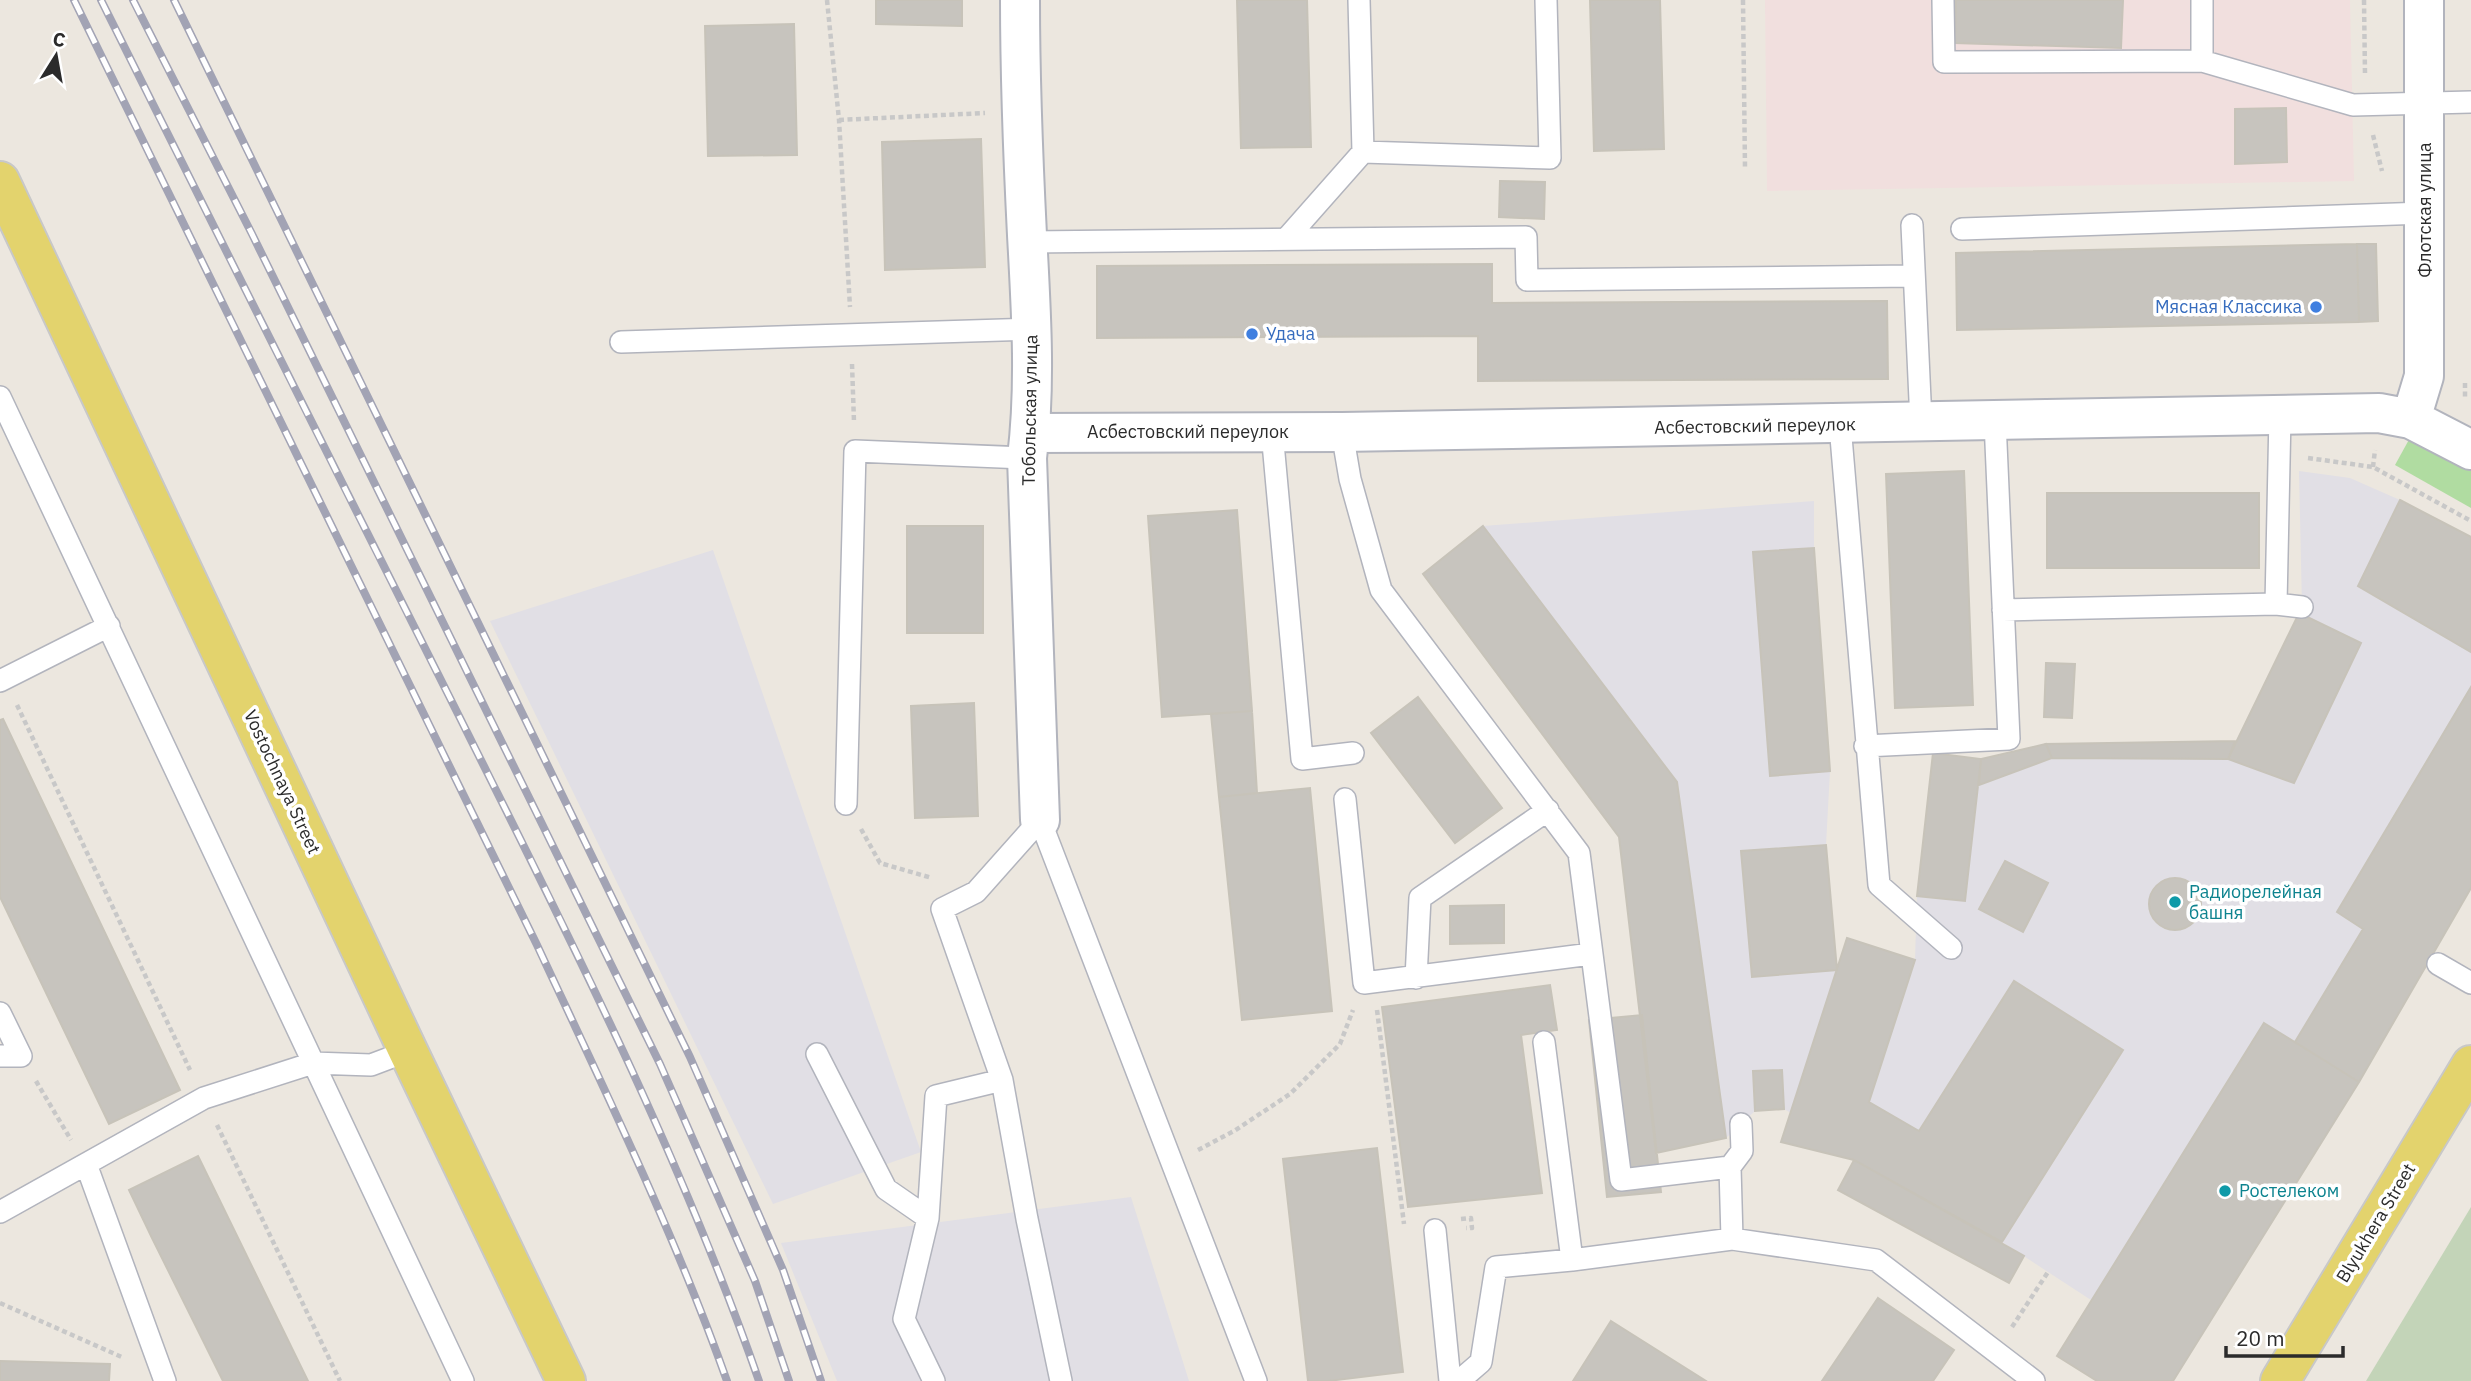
<svg xmlns="http://www.w3.org/2000/svg" width="2471" height="1381" viewBox="0 0 2471 1381" font-family="'IBM Plex Sans',sans-serif">
	<rect width="100%" height="100%" fill="#ece7df"/>
	<path fill="#e1dfe5" d="M 2299,471 L 2350,478 L 2400,500 L 2471,537 L 2471,888 L 2359,1082 L 2173,1381 L 2097,1381 L 2057,1356 L 2091,1300 L 2002,1242 L 1854,1160 L 1781,1142 L 1791,1113 L 1784,1109 L 1755,1111 L 1726,1138 L 1677,782 L 1483,526 L 1814,501 L 1814,548 L 1830,771 L 1826,845 L 1837,968 L 1915,960 L 1917,896 L 1933,753 L 1981,759 L 2046,744 L 2236,741 L 2302,607 Z
		M 713,550 L 921,1152 L 773,1204 L 490,621 Z
		M 1131,1197 L 1189,1381 L 837,1381 L 781,1243 Z"/>
	<path fill="#f1dfde" d="M 1765,0 L 2350,0 L 2354,181 L 1767,191 Z"/>
	<path fill="#b0dca1" d="M 2411,436 L 2471,468 L 2471,508 L 2395,465 Z"/>
	<path fill="#c3d4b8" d="M 2471,1207 L 2471,1381 L 2366,1381 Z"/>
	<path fill="#c7c4be" stroke="#c7c3b9" stroke-width="2" d="M 876,0 L 962,0 L 962,26 L 876,24 Z
		M 1237,0 L 1307,0 L 1311,147 L 1241,148 Z
		M 1590,0 L 1660,0 L 1664,149 L 1594,151 Z
		M 1956,0 L 2123,0 L 2121,48 L 1955,43 Z
		M 794,24 L 797,155 L 708,156 L 705,26 Z
		M 2286,108 L 2287,162 L 2235,164 L 2235,109 Z
		M 981,139 L 985,267 L 885,270 L 882,142 Z
		M 1500,181 L 1545,182 L 1544,219 L 1499,217 Z
		M 2357,244 L 2359,322 L 1957,330 L 1956,253 Z
		M 2357,244 L 2376,244 L 2378,321 L 2359,322 Z
		M 1492,264 L 1492,303 L 1887,301 L 1888,379 L 1478,381 L 1478,336 L 1097,338 L 1097,266 Z
		M 1964,471 L 1973,705 L 1895,708 L 1886,474 Z
		M 2047,493 L 2259,493 L 2259,568 L 2047,568 Z
		M 2400,500 L 2471,537 L 2471,652 L 2358,586 Z
		M 1237,510 L 1252,711 L 1162,717 L 1148,516 Z
		M 907,526 L 983,526 L 983,633 L 907,633 Z
		M 1483,526 L 1677,782 L 1726,1138 L 1656,1153 L 1619,837 L 1423,574 Z
		M 1814,548 L 1830,771 L 1770,776 L 1753,552 Z
		M 2299,613 L 2361,643 L 2294,783 L 2228,759 Z
		M 2046,663 L 2075,664 L 2072,718 L 2044,717 Z
		M 2471,687 L 2471,888 L 2359,1082 L 2295,1042 L 2363,929 L 2337,912 Z
		M 1418,697 L 1502,808 L 1455,843 L 1371,733 Z
		M 974,703 L 978,816 L 915,818 L 911,706 Z
		M 1252,711 L 1257,793 L 1219,797 L 1211,714 Z
		M 3,719 L 180,1090 L 109,1124 L 0,897 L 0,720 Z
		M 2235,741 L 2228,759 L 2052,758 L 2046,744 Z
		M 2046,744 L 2052,758 L 1979,785 L 1981,759 Z
		M 1933,753 L 1981,759 L 1965,901 L 1917,896 Z
		M 1310,788 L 1332,1011 L 1242,1020 L 1219,797 Z
		M 1826,845 L 1837,970 L 1752,977 L 1741,851 Z
		M 2005,861 L 2048,883 L 2023,932 L 1979,909 Z
		M2149 904a26 26 0 1 1 52 0a26 26 0 1 1-52 0Z
		M 1504,905 L 1504,943 L 1450,944 L 1450,906 Z
		M 1847,938 L 1915,960 L 1869,1102 L 1919,1131 L 2014,981 L 2123,1050 L 2002,1242 L 1854,1160 L 1781,1142 Z
		M 1550,985 L 1557,1030 L 1521,1035 L 1542,1193 L 1408,1207 L 1382,1007 Z
		M 1642,1015 L 1661,1192 L 1607,1197 L 1589,1020 Z
		M 2264,1023 L 2359,1082 L 2173,1381 L 2097,1381 L 2057,1356 Z
		M 1782,1070 L 1784,1109 L 1755,1111 L 1753,1071 Z
		M 1377,1148 L 1403,1372 L 1328,1381 L 1308,1381 L 1283,1159 Z
		M 198,1156 L 308,1381 L 223,1381 L 152,1238 L 129,1190 Z
		M 1854,1160 L 2024,1256 L 2009,1283 L 1838,1190 Z
		M 1878,1298 L 1954,1350 L 1933,1381 L 1822,1381 Z
		M 1611,1321 L 1706,1381 L 1573,1381 Z
		M 0,1361 L 110,1364 L 109,1381 L 0,1381 Z"/>
	<g fill="none" stroke-linecap="round" stroke-linejoin="round">
		<g stroke="#b2b4bd" stroke-width="24">
			<path id="service" d="M 1943,0 L 1944,62 L 2202,61
				M 2202,0 L 2202,61 L 2353,105 L 2471,102
				M 1363,152 L 1550,158 L 1546,0
				M 1912,225 L 1921,422
				M 1962,229 L 2425,213
				M 1287,238 L 1363,152 L 1359,0
				M 1028,242 L 1526,237 L 1527,280 L 1914,276
				M 621,342 L 1032,329
				M 0,397 L 463,1381
				M 1840,425 L 1879,885 L 1951,948
				M 1272,432 L 1302,759 L 1353,753
				M 1342,432 L 1350,479 L 1381,590 L 1579,853 L 1621,1180 L 1730,1167 L 1732,1239
				M 2276,604 L 2302,607
				M 2003,610 L 2276,604 L 2280,415
				M 0,681 L 109,626
				M 1865,746 L 2009,739 L 1995,421
				M 1345,799 L 1364,983 L 1591,954
				M 846,804 L 855,451 L 1027,458
				M 2438,964 L 2471,983
				M 1416,978 L 1420,898 L 1548,810
				M 0,1013 L 21,1056 L 0,1056
				M 1544,1042 L 1572,1260
				M 817,1054 L 886,1189 L 928,1218
				M 1002,1080 L 1027,1219 L 1061,1381
				M 86,1164 L 165,1381
				M 1730,1167 L 1742,1151 L 1741,1124
				M 0,1212 L 204,1098 L 313,1063 L 371,1065 L 408,1051
				M 1435,1230 L 1450,1381
				M 934,1381 L 904,1319 L 928,1218 L 936,1096 L 1002,1080 L 942,909 L 976,892 L 1040,820 L 1256,1381
				M 1459,1381 L 1481,1362 L 1496,1267 L 1572,1260 L 1732,1239 L 1876,1260 L 2034,1381"/>
		</g>
		<g stroke="#b2b4bd" stroke-width="42">
			<path id="minor" d="M 1020,0 C 1020,78 1023,156 1027,235 C 1031,309 1036,385 1027,458 L 1040,820
				M 2411,419 L 2424,376 L 2424,0
				M 1030,433 L 1342,432 L 2379,413 L 2411,419 L 2471,450"/>
		</g>
		<g stroke="#c8c8c8" stroke-width="42">
			<path id="primary" d="M 0,181 L 408,1051 L 566,1381
				M 2280,1381 L 2471,1065"/>
		</g>
		<path stroke="#c8c8c8" stroke-width="4.5" stroke-dasharray="5 3.5" stroke-linecap="butt" d="M 827,0 L 839,120 L 850,307
			M 1743,0 L 1745,168
			M 2364,0 L 2365,75
			M 839,120 L 985,113
			M 2373,135 L 2382,171
			M 852,364 L 854,422
			M 2465,383 L 2465,400
			M 2308,458 L 2373,467 L 2471,521
			M 2373,467 L 2375,450
			M 17,705 L 190,1070
			M 861,829 L 880,863 L 932,878
			M 1377,1010 L 1404,1224
			M 36,1081 L 71,1140
			M 217,1125 L 340,1381
			M 1198,1150 L 1234,1131 L 1290,1094 L 1340,1044 L 1353,1010
			M 1461,1219 L 1471,1218 L 1472,1228 L 1466,1228
			M 0,1303 L 124,1358
			M 2012,1327 L 2048,1272"/>
		<use href="#service" stroke="#fff" stroke-width="21"/>
		<use href="#minor" stroke="#fff" stroke-width="38"/>
		<use href="#primary" stroke="#e3d36d" stroke-width="38"/>
		<g stroke="#a2a3b4" stroke-width="8">
			<path id="rail" d="M 74,0 L 537,945 C 604,1089 674,1232 727,1381
				M 101,0 C 220,239 339,477 459,716 C 567,933 679,1151 759,1381
				M 133,0 L 252,234 L 660,1064 L 755,1281 L 789,1381
				M 174,0 L 690,1057 L 783,1270 L 821,1381"/>
		</g>
		<use href="#rail" stroke="#fff" stroke-width="5" stroke-dasharray="16" stroke-linecap="butt"/>
	</g>
	<g fill="#3f7fe0" stroke="#fff" stroke-width="2.5">
		<circle cx="2316" cy="307" r="7"/>
		<circle cx="1252" cy="334" r="7"/>
	</g>
	<g fill="#0f9aa8" stroke="#fff" stroke-width="2.5">
		<circle cx="2175" cy="902" r="7"/>
		<circle cx="2225" cy="1191" r="7"/>
	</g>
	<g text-anchor="middle" stroke-width="7" stroke-linejoin="round" paint-order="stroke">
		<g font-size="18" fill="#2b2b2b" stroke="#fff">
			<text transform="translate(2425 210) rotate(-90)" y="6">Флотская улица</text>
			<text transform="translate(1030 410) rotate(-89)" y="6">Тобольская улица</text>
			<text transform="translate(1755 426) rotate(-1)" y="6">Асбестовский переулок</text>
			<text x="1188" y="438">Асбестовский переулок</text>
			<text transform="translate(282 782) rotate(65)" y="6">Vostochnaya Street</text>
			<text transform="translate(2376 1223) rotate(-59)" y="6">Blyukhera Street</text>
		</g>
		<g font-size="18" fill="#366cbe" stroke="#fff" text-anchor="end">
			<text x="2302" y="313">Мясная Классика</text>
			<text x="1266" y="340" text-anchor="start">Удача</text>
		</g>
		<g font-size="18" fill="#0d838f" stroke="#fff" text-anchor="start">
			<text x="2189" y="898">Радиорелейная<tspan x="2189" dy="21">башня</tspan></text>
			<text x="2239" y="1197">Ростелеком</text>
		</g>
	</g>
	<g transform="translate(56 56) rotate(11)" stroke="#ffffff" stroke-width="5" paint-order="stroke">
	<path d="M0-5L12 26L0 18L-12 26Z" fill="#2b2b2b"/>
	<text y="-10" font-size="19" font-weight="bold" text-anchor="middle" fill="#2b2b2b">С</text>
	</g>
	<path d="M2226 1346v10h117v-10" fill="none" stroke="#2b2b2b" stroke-width="3.5"/>
	<text x="2236" y="1346" font-size="21" fill="#2b2b2b" stroke="#ffffff" stroke-width="5" paint-order="stroke">20 m</text>
</svg>
